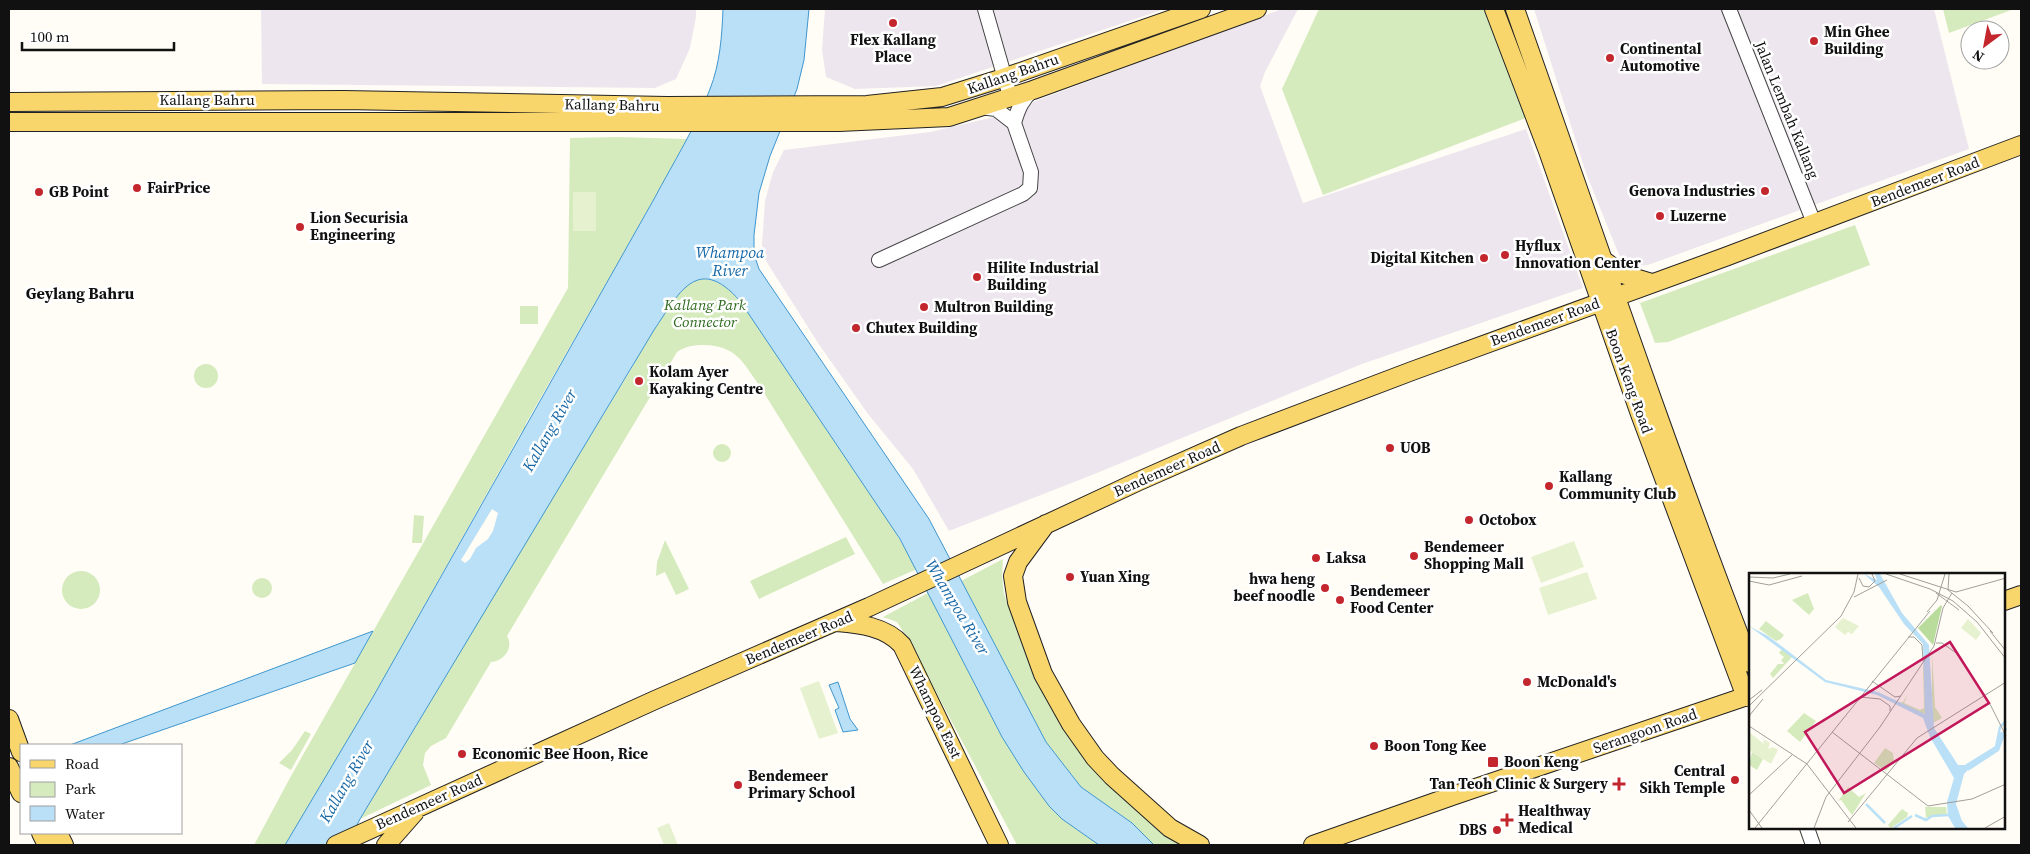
<svg xmlns="http://www.w3.org/2000/svg" width="2030" height="854" viewBox="0 0 2030 854" font-family="'Source Serif 4',serif">
	<rect width="100%" height="100%" fill="#fffdf5"/>
	<path fill="#eee6ef" d="M 261,9 L 696,9 L 696,17 L 690,48 L 676,79 L 655,88 L 262,84 Z
		M 825,9 L 1165,9 L 936,86 L 855,89 L 826,77 L 822,50 Z
		M 1282,9 L 1298,9 L 1265,72 L 1260,86 L 1303,203 L 1526,129 L 1583,288 L 1362,364 L 1092,475 L 949,531 L 913,469 L 868,414 L 820,346 L 766,261 L 762,245 L 765,201 L 773,172 L 784,150 L 930,132 L 990,118 Z
		M 1534,9 L 1934,9 L 1969,149 L 1648,265 L 1635,266 L 1625,262 L 1619,255 L 1586,173 Z"/>
	<path fill="#d5ebbd" d="M 1319,9 L 1488,9 L 1531,116 L 1323,195 L 1282,89 Z
		M 1943,9 L 2014,9 L 1949,33 Z
		M 618,137 L 687,139 L 632,238 L 525,425 L 578,456 C 596,427 614,397 632,368 C 643,348 674,289 694,281 C 712,274 729,288 740,301 L 891,525 L 917,569 L 883,584 L 759,385 C 742,361 736,346 704,345 C 695,345 685,346 677,352 L 507,636 C 514,648 504,661 491,662 L 446,738 L 431,746 L 425,753 L 423,765 L 431,785 L 360,819 L 460,653 L 523,429 L 373,697 L 285,845 L 254,845 L 291,776 L 568,288 L 570,138 Z
		M 1855,225 L 1870,265 L 1668,342 L 1655,343 L 1640,303 Z
		M 520,306 L 538,306 L 538,324 L 520,324 Z
		M194 376a12 12 0 1 1 24 0a12 12 0 1 1-24 0Z
		M713 453a9 9 0 1 1 18 0a9 9 0 1 1-18 0Z
		M 414,515 L 424,516 L 422,543 L 412,543 Z
		M 846,537 L 855,554 L 759,599 L 750,581 Z
		M 665,540 L 689,589 L 676,595 L 665,572 L 656,576 L 657,562 Z
		M 1003,559 L 1002,576 L 1004,594 L 1012,617 L 1038,672 L 1060,714 L 1190,845 L 1154,845 L 1132,823 L 1081,787 L 1046,742 L 961,581 Z
		M62 590a19 19 0 1 1 38 0a19 19 0 1 1-38 0Z
		M252 588a10 10 0 1 1 20 0a10 10 0 1 1-20 0Z
		M 928,593 L 1002,737 L 1024,772 L 1049,806 L 1062,819 L 1099,845 L 1017,845 L 908,639 L 897,622 L 883,617 Z
		M 305,731 L 311,734 L 291,770 L 279,763 L 292,750 Z"/>
	<path fill="#e6f2cf" d="M 573,192 L 596,192 L 596,231 L 573,231 Z
		M 1574,541 L 1584,567 L 1541,583 L 1531,557 Z
		M 1587,572 L 1597,599 L 1548,615 L 1539,588 Z
		M 819,681 L 838,733 L 819,739 L 800,688 Z
		M 669,823 L 678,845 L 664,845 L 657,828 Z"/>
	<path fill="#b9e0f7" stroke="#3f96cf" d="M 723,9 L 809,9 L 804,60 L 797,89 L 770,156 L 759,193 L 754,235 L 754,254 L 759,269 L 929,519 L 1046,742 L 1081,787 L 1132,823 L 1154,845 L 1099,845 L 1062,819 L 1049,806 L 1024,772 L 1002,737 L 900,539 L 740,301 C 697,252 678,295 654,330 L 360,819 L 347,845 L 285,845 L 373,697 L 654,199 C 673,163 696,127 710,89 C 720,64 722,35 723,9 Z
		M 373,631 L 355,663 L 119,745 L 70,745 Z
		M 838,682 L 850,719 L 858,730 L 843,732 L 835,710 L 839,708 L 829,685 Z"/>
	<path fill="#fffdf5" d="M 492,509 L 498,513 L 493,531 L 488,539 L 476,548 L 470,559 L 465,563 L 461,560 Z"/>
	<g fill="none" stroke-linecap="round" stroke-linejoin="round">
		<g stroke="#444" stroke-width="16">
			<path id="minor" d="M 985,9 L 1010,96
				M 1729,9 L 1814,223
				M 1014,123 C 1018,109 1022,99 1033,90
				M 879,260 L 1023,194 L 1030,188 L 1031,172 L 1014,123 L 996,109 L 980,107
				M 1807,828 L 1813,845"/>
		</g>
		<g stroke="#222" stroke-width="20">
			<path id="major" d="M 1494,9 L 1548,151 L 1640,414 L 1746,697
				M 1515,9 C 1592,227 1666,447 1750,663
				M 9,102 L 343,100 L 667,106 L 867,105 L 942,97 L 1003,78 L 1201,9
				M 9,122 L 839,122 L 949,117 L 1033,90 L 1257,9
				M 1603,260 L 1622,274 L 1652,283
				M 1046,524 L 1018,562 L 1013,576 L 1017,602 L 1043,674 L 1071,724 L 1095,758 L 1112,776 L 1170,828 L 1200,845
				M 2004,601 L 2021,595
				M 836,622 C 859,624 885,626 902,645 L 999,845
				M 9,719 L 21,752
				M 9,767 L 21,793
				M 41,833 L 47,845
				M 58,833 L 64,845
				M 336,845 L 655,700 L 869,607 L 1139,481 L 1241,436 L 1412,371 L 1725,257 L 2021,145
				M 386,845 L 415,812
				M 1313,845 L 1455,795 L 1750,695"/>
		</g>
		<use href="#minor" stroke="#fff" stroke-width="14"/>
		<use href="#major" stroke="#f9d66b" stroke-width="18"/>
	</g>
	<g fill="#c4262e" stroke="#fff" stroke-width="2">
		<circle cx="893" cy="23" r="5"/>
		<circle cx="1814" cy="41" r="5"/>
		<circle cx="1610" cy="58" r="5"/>
		<circle cx="137" cy="188" r="5"/>
		<circle cx="1765" cy="191" r="5"/>
		<circle cx="39" cy="192" r="5"/>
		<circle cx="1660" cy="216" r="5"/>
		<circle cx="300" cy="227" r="5"/>
		<circle cx="1505" cy="255" r="5"/>
		<circle cx="1484" cy="258" r="5"/>
		<circle cx="977" cy="277" r="5"/>
		<circle cx="924" cy="307" r="5"/>
		<circle cx="856" cy="328" r="5"/>
		<circle cx="639" cy="381" r="5"/>
		<circle cx="1390" cy="448" r="5"/>
		<circle cx="1549" cy="486" r="5"/>
		<circle cx="1469" cy="520" r="5"/>
		<circle cx="1414" cy="556" r="5"/>
		<circle cx="1316" cy="558" r="5"/>
		<circle cx="1070" cy="577" r="5"/>
		<circle cx="1325" cy="588" r="5"/>
		<circle cx="1340" cy="600" r="5"/>
		<circle cx="1527" cy="682" r="5"/>
		<circle cx="1374" cy="746" r="5"/>
		<circle cx="462" cy="754" r="5"/>
		<rect x="1487" y="756" width="12" height="12" rx="2.5"/>
		<circle cx="1735" cy="780" r="5"/>
		<path d="M1616.5 776.5h5v5h5v5h-5v5h-5v-5h-5v-5h5z"/>
		<circle cx="738" cy="785" r="5"/>
		<path d="M1504.5 812.5h5v5h5v5h-5v5h-5v-5h-5v-5h5z"/>
		<circle cx="1497" cy="830" r="5"/>
	</g>
	<g text-anchor="middle" stroke-width="5" stroke-linejoin="round" paint-order="stroke">
		<g font-size="15" font-weight="bold" fill="#111" stroke="#fff" text-anchor="start">
			<text x="1824" y="37">Min Ghee<tspan x="1824" dy="17">Building</tspan></text>
			<text x="893" y="45" text-anchor="middle">Flex Kallang<tspan x="893" dy="17">Place</tspan></text>
			<text x="1620" y="54">Continental<tspan x="1620" dy="17">Automotive</tspan></text>
			<text x="147" y="193">FairPrice</text>
			<text x="1755" y="196" text-anchor="end">Genova Industries</text>
			<text x="49" y="197">GB Point</text>
			<text x="1670" y="221">Luzerne</text>
			<text x="310" y="223">Lion Securisia<tspan x="310" dy="17">Engineering</tspan></text>
			<text x="1515" y="251">Hyflux<tspan x="1515" dy="17">Innovation Center</tspan></text>
			<text x="1474" y="263" text-anchor="end">Digital Kitchen</text>
			<text x="987" y="273">Hilite Industrial<tspan x="987" dy="17">Building</tspan></text>
			<text x="934" y="312">Multron Building</text>
			<text x="866" y="333">Chutex Building</text>
			<text x="649" y="377">Kolam Ayer<tspan x="649" dy="17">Kayaking Centre</tspan></text>
			<text x="1400" y="453">UOB</text>
			<text x="1559" y="482">Kallang<tspan x="1559" dy="17">Community Club</tspan></text>
			<text x="1479" y="525">Octobox</text>
			<text x="1424" y="552">Bendemeer<tspan x="1424" dy="17">Shopping Mall</tspan></text>
			<text x="1326" y="563">Laksa</text>
			<text x="1080" y="582">Yuan Xing</text>
			<text x="1315" y="584" text-anchor="end">hwa heng<tspan x="1315" dy="17">beef noodle</tspan></text>
			<text x="1350" y="596">Bendemeer<tspan x="1350" dy="17">Food Center</tspan></text>
			<text x="1537" y="687">McDonald's</text>
			<text x="1384" y="751">Boon Tong Kee</text>
			<text x="472" y="759">Economic Bee Hoon, Rice</text>
			<text x="1504" y="767">Boon Keng</text>
			<text x="1725" y="776" text-anchor="end">Central<tspan x="1725" dy="17">Sikh Temple</tspan></text>
			<text x="748" y="781">Bendemeer<tspan x="748" dy="17">Primary School</tspan></text>
			<text x="1608" y="789" text-anchor="end">Tan Teoh Clinic &amp; Surgery</text>
			<text x="1518" y="816">Healthway<tspan x="1518" dy="17">Medical</tspan></text>
			<text x="1487" y="835" text-anchor="end">DBS</text>
		</g>
		<g font-size="15" fill="#111" stroke="#fff">
			<text transform="translate(1013 74) rotate(-19)" y="5">Kallang Bahru</text>
			<text x="207" y="105">Kallang Bahru</text>
			<text transform="translate(612 105) rotate(1)" y="5">Kallang Bahru</text>
			<text transform="translate(1787 110) rotate(68)" y="5">Jalan Lembah Kallang</text>
			<text transform="translate(1925 182) rotate(-21)" y="5">Bendemeer Road</text>
			<text transform="translate(1545 322) rotate(-20)" y="5">Bendemeer Road</text>
			<text transform="translate(1629 381) rotate(70)" y="5">Boon Keng Road</text>
			<text transform="translate(1167 469) rotate(-24)" y="5">Bendemeer Road</text>
			<text transform="translate(799 638) rotate(-23)" y="5">Bendemeer Road</text>
			<text transform="translate(935 712) rotate(64)" y="5">Whampoa East</text>
			<text transform="translate(1645 731) rotate(-19)" y="5">Serangoon Road</text>
			<text transform="translate(429 802) rotate(-24)" y="5">Bendemeer Road</text>
		</g>
		<g font-size="15" font-style="italic" fill="#2f6b1f" stroke="#fff">
			<text x="705" y="310">Kallang Park<tspan x="705" dy="17">Connector</tspan></text>
		</g>
		<g font-size="16" font-style="italic" fill="#1768a6" stroke="#fff">
			<text x="730" y="258">Whampoa<tspan x="730" dy="18">River</tspan></text>
			<text transform="translate(549 430) rotate(-60)" y="6">Kallang River</text>
			<text transform="translate(958 607) rotate(59)" y="6">Whampoa River</text>
			<text transform="translate(346 781) rotate(-60)" y="6">Kallang River</text>
		</g>
		<g font-size="16" font-weight="bold" fill="#111" stroke="#fff">
			<text x="80" y="299">Geylang Bahru</text>
		</g>
	</g>
	<g transform="translate(1749 573)">
		<rect width="256" height="256" fill="#fffdf5"/>
		<path d="M 59,20 L 65,36 L 60,42 L 43,27 ZM 17,48 L 35,62 L 32,66 L 27,68 L 10,56 ZM 33,76 L 43,84 L 24,105 L 21,101 L 29,91 L 35,91 L 32,87 L 35,84 L 30,80 ZM 183,78 L 186,134 L 193,145 L 184,150 L 183,123 L 178,123 L 176,141 L 149,130 L 154,129 L 159,121 L 155,130 L 171,137 L 175,135 L 174,93 L 177,87 L 183,122 ZM 55,140 L 67,148 L 51,169 L 38,158 ZM 136,175 L 144,180 L 145,188 L 137,198 L 125,190 ZM 3,179 L 14,186 L 8,197 L 0,192 ZM 99,214 L 110,224 L 117,220 L 103,242 L 92,227 L 89,228 ZM 176,234 L 197,234 L 198,242 L 173,245 L 177,244 ZM 153,236 L 159,240 L 158,244 L 142,255 L 139,252 Z" fill="#d5ebbd"/>
		<path d="M 192,32 L 193,33 L 184,72 L 169,55 Z" fill="#b9dc9c"/>
		<path d="M 94,45 L 110,53 L 103,61 L 99,59 L 96,62 L 86,54 ZM 219,46 L 232,60 L 227,67 L 212,55 ZM 0,159 L 15,171 L 14,166 L 21,170 L 19,176 L 24,174 L 29,177 L 22,191 L 0,177 Z" fill="#e6f2cf"/>
		<path d="M 115,1 L 128,7 L 126,1 L 131,1 L 153,40 L 180,72 L 185,155 L 209,192 L 218,192 L 220,196 L 215,201 L 207,231 L 213,248 L 219,255 L 206,255 L 199,243 L 198,229 L 205,205 L 181,164 L 174,145 L 128,122 L 76,109 L 0,53 L 19,63 L 77,107 L 129,119 L 176,141 L 174,71 L 155,51 L 130,14 Z" fill="#b9e0f7"/>
		<path fill="none" stroke="#b9e0f7" stroke-width="2.5" d="M 257,148 L 251,154 L 247,174 L 218,192 L 220,196 L 249,177 L 257,155M 219,194 L 247,177 L 253,159M 117,231 L 136,250M 166,242 L 177,247 L 183,243 L 200,242M 145,255 L 163,243"/>
		<path fill="none" stroke="#a09f9a" stroke-width="1" d="M 137,1 L 181,16 L 204,28 L 228,49 L 257,86M 151,1 L 207,19 L 257,5M 200,1 L 199,17 L 219,33 L 244,60M 0,4 L 24,5 L 41,1M 110,5 L 114,13 L 120,14 L 126,8 L 123,1M 0,8 L 20,12 L 53,3M 187,20 L 210,37M 105,24 L 138,7M 178,39 L 188,27 L 196,1M 241,58 L 257,78M 159,64 L 165,64 L 173,72 L 174,88M 187,70 L 193,70 L 210,82 L 242,133 L 257,163M 123,108 L 146,124 L 152,123M 111,124 L 131,126 L 141,133 L 141,138M 0,127 L 13,117M 0,133 L 92,43 L 105,19 L 109,1M 0,143 L 14,126M 0,153 L 58,191 L 107,255M 83,159 L 179,233 L 223,226 L 257,211M 0,222 L 43,182M 0,237 L 13,255M 99,249 L 168,165 L 257,109M 6,255 L 181,38M 65,255 L 77,224 L 131,154 L 185,73 L 194,35 L 203,20M 236,255 L 257,243"/>
		<path fill="#c2185b" fill-opacity="0.15" stroke="#c2185b" stroke-width="2.5" d="M 201,69 L 240,130 L 95,220 L 56,159 Z"/>
		<rect width="256" height="256" fill="none" stroke="#111" stroke-width="2.5"/>
	</g>
	<rect width="2030" height="854" fill="none" stroke="#111111" stroke-width="20"/>
	<rect x="20" y="744" width="162" height="90" fill="#ffffff" stroke="#a0a0a0"/>
	<rect x="30" y="760" width="25" height="8" fill="#f9d66b" stroke="#a0a0a0"/>
	<text x="65" y="769" font-size="15" fill="#111111">Road</text>
	<rect x="30" y="782" width="25" height="15" fill="#d5ebbd" stroke="#a0a0a0"/>
	<text x="65" y="794" font-size="15" fill="#111111">Park</text>
	<rect x="30" y="806" width="25" height="15" fill="#b9e0f7" stroke="#a0a0a0"/>
	<text x="65" y="819" font-size="15" fill="#111111">Water</text>
	<g transform="translate(1985 45) rotate(212)"><circle r="24" fill="#ffffff" stroke="#a0a0a0"/>
	<path d="M0-4L9 19L0 12L-9 19Z" fill="#c4262e"/>
	<text y="-8" font-size="14" font-weight="bold" text-anchor="middle" fill="#111111">N</text>
	</g>
	<path d="M22 42v8h152v-8" fill="none" stroke="#111111" stroke-width="2.5"/>
	<text x="30" y="42" font-size="15" fill="#111111" stroke="#ffffff" stroke-width="4" paint-order="stroke">100 m</text>
</svg>
